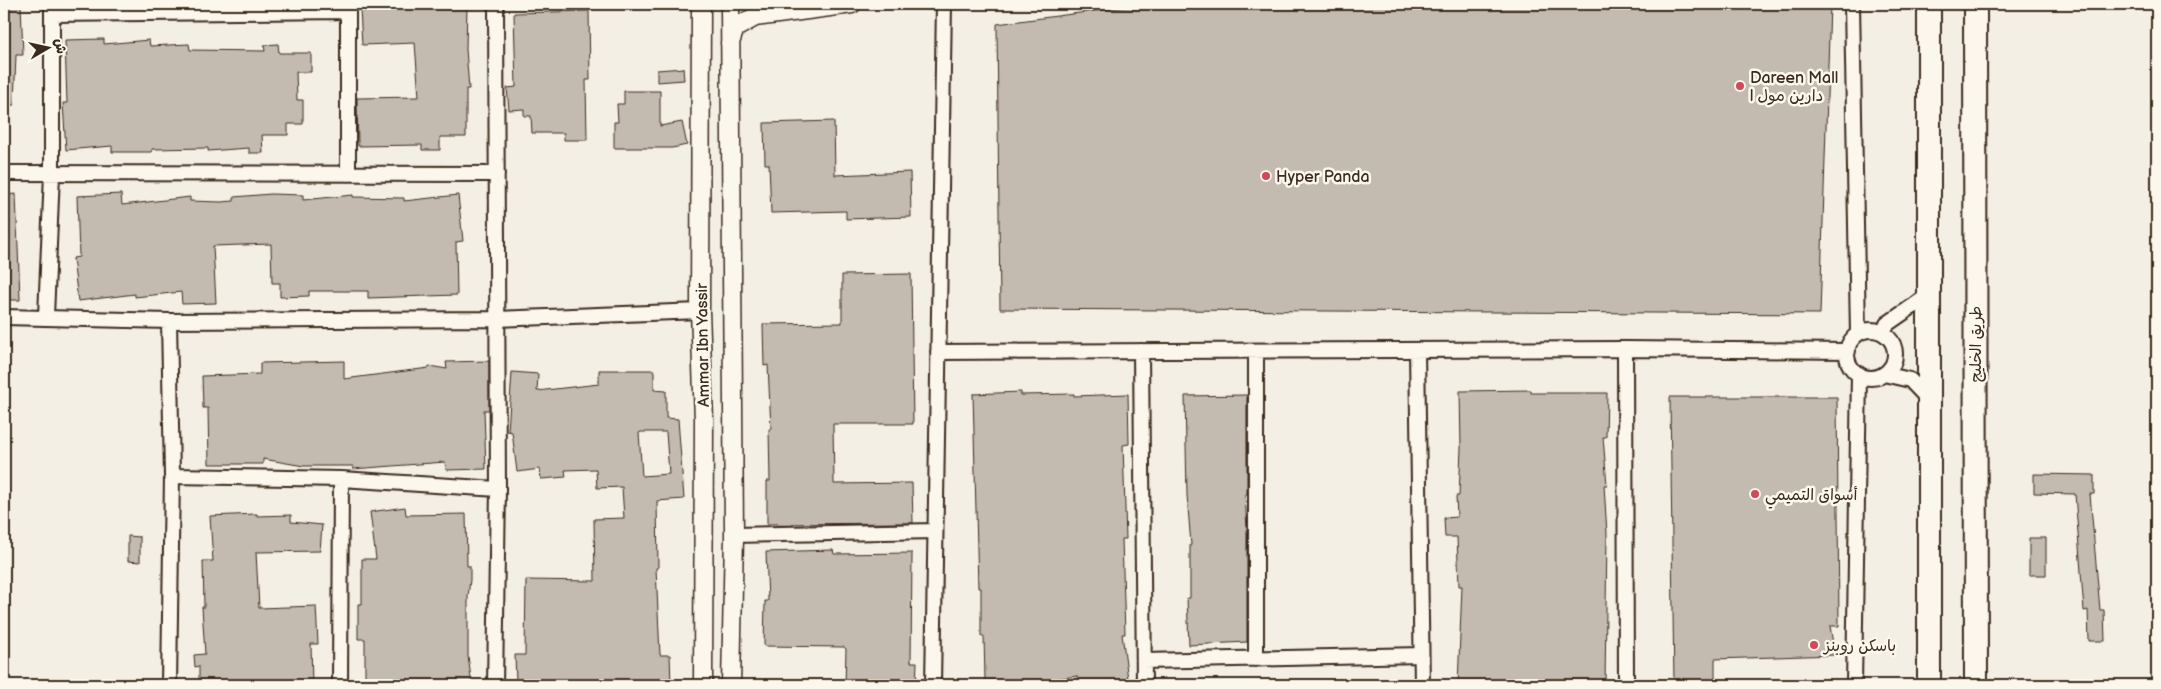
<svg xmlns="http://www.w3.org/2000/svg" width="2161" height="689" viewBox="0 0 2161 689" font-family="'Balsamiq Sans','Playpen Sans Arabic',sans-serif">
	<rect width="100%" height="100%" fill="#f3efe4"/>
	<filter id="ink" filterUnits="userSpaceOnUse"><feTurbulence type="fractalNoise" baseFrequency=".02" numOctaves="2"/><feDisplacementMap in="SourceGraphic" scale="10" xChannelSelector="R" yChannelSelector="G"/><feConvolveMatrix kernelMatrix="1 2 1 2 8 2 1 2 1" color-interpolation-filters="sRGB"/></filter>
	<g filter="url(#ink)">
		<path fill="#c3bbb0" stroke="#3b2a1e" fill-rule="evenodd" d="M 4,4 L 21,4 L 23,55 L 16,55 L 14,105 L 4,105 Z
			M 1147,4 L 1830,4 L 1820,314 L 1000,309 L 997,24 Z
			M 422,5 L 467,5 L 466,49 L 469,89 L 466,89 L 466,137 L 440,137 L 440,150 L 422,150 L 422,145 L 358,146 L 357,98 L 419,97 L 415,43 L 362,45 L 360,8 Z
			M 589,11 L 590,80 L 586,80 L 587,140 L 564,140 L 564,133 L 532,133 L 531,116 L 524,116 L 524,109 L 509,110 L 507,88 L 516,87 L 514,13 Z
			M 104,39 L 104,44 L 149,40 L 150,46 L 189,44 L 190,50 L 265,51 L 264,45 L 278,44 L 279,53 L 311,53 L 311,72 L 296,72 L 297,100 L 303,100 L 303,124 L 288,124 L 288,135 L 262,135 L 263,153 L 249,153 L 249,148 L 208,151 L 208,148 L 152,149 L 152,152 L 112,152 L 112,146 L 66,150 L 63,103 L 67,103 L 65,40 Z
			M 683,68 L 684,80 L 657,82 L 657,70 Z
			M 624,91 L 660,91 L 660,126 L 682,122 L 687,145 L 672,148 L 614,148 L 614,122 L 618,122 L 617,104 L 624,104 Z
			M 834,121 L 835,175 L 910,172 L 911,217 L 846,219 L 846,211 L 771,213 L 769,164 L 765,164 L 764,123 Z
			M 16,194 L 20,300 L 4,300 L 4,195 Z
			M 121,194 L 122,205 L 190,197 L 190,201 L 221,202 L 234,201 L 234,197 L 271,194 L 303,195 L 303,200 L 353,195 L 353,197 L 404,198 L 404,201 L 458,195 L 463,241 L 456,242 L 457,295 L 368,298 L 368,291 L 309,291 L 309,296 L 280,297 L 280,283 L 272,283 L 271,244 L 213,246 L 216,303 L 182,304 L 181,292 L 135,297 L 135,294 L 78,301 L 73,258 L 79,257 L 77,196 Z
			M 911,274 L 913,424 L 833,424 L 834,484 L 912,483 L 913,523 L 767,524 L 767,481 L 770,481 L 769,429 L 771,429 L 768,365 L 764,366 L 763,324 L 842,323 L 842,275 Z
			M 344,361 L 344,379 L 429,368 L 429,366 L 447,369 L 446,362 L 489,361 L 489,410 L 484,410 L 486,469 L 446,470 L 445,462 L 353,469 L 353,466 L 304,466 L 263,459 L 263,464 L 209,464 L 208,408 L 203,408 L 202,376 L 260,374 L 260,363 Z
			M 599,370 L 654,370 L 654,390 L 666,391 L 666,418 L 678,419 L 684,499 L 657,501 L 658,568 L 656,568 L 660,655 L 670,655 L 671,685 L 529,685 L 528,681 L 516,681 L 515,655 L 525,655 L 526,580 L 595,581 L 594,519 L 624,518 L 622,487 L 597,488 L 596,469 L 565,470 L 566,477 L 541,479 L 540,469 L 517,472 L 512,432 L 508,431 L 512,372 L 538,374 L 537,391 L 599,384 ZM 641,432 L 666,432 L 669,474 L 642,476 L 639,433 Z
			M 1531,390 L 1531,393 L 1607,393 L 1606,437 L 1603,437 L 1607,485 L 1604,485 L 1607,534 L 1605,684 L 1458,685 L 1462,586 L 1459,586 L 1457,537 L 1445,537 L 1444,518 L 1457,517 L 1456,496 L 1459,496 L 1461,448 L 1460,391 Z
			M 1021,392 L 1021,395 L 1074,394 L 1074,396 L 1128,394 L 1129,444 L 1123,445 L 1126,539 L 1122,539 L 1125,634 L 1122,634 L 1128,679 L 1083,685 L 1078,685 L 1077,676 L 1049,680 L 985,681 L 984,636 L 981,636 L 981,588 L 978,588 L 973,394 Z
			M 1247,395 L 1247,494 L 1245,494 L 1247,530 L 1247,642 L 1189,645 L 1187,598 L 1190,598 L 1190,545 L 1191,545 L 1187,495 L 1185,396 Z
			M 1670,397 L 1837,397 L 1839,626 L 1830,626 L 1835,655 L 1715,659 L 1715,685 L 1674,685 Z
			M 2034,474 L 2094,475 L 2094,494 L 2090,494 L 2100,610 L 2104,610 L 2105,641 L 2089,641 L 2088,610 L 2084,611 L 2075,494 L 2034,493 Z
			M 405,507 L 406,515 L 466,514 L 467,566 L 470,566 L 470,580 L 468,596 L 468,656 L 472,685 L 365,685 L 365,639 L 358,639 L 358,604 L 362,604 L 362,559 L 376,559 L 370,512 Z
			M 257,514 L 257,516 L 291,515 L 291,522 L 322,525 L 320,551 L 256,552 L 259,608 L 316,606 L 318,644 L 311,644 L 312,685 L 199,685 L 199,666 L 195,667 L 194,655 L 205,654 L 202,607 L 204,607 L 203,561 L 213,561 L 210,516 Z
			M 128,536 L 140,537 L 140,562 L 128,561 Z
			M 2029,538 L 2046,538 L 2046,575 L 2029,575 Z
			M 833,550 L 834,554 L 912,553 L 911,662 L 917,662 L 916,685 L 845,685 L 846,649 L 844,647 L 764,646 L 765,601 L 768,601 L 766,552 Z"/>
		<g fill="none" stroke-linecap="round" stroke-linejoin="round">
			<g stroke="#3b2a1e" stroke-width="18">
				<path id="minor" d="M 1852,4 L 1858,334
					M 52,14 L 348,11
					M 4,173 L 497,174
					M 348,174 L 348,4
					M 46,316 L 52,174 L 52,4
					M 4,317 L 169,321 L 497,319 L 700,311
					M 169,321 L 172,476 L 169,685
					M1847 354a24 24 0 1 1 48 0a24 24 0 1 1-48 0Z
					M 1883,333 L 1887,324 L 1929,295
					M 1625,349 L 1626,685
					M 1417,350 L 1422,685
					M 1141,351 L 1144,685
					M 1256,351 L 1256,659
					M 938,352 L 1625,349 L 1848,351
					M 1884,374 L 1910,380 L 1928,399
					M 172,476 L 341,479 L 498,489
					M 734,535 L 935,531
					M 1144,661 L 1421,655
					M 340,685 L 341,479
					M 495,685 L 498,489 L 496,4
					M 933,685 L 944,4
					M 1854,685 L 1859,374"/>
			</g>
			<g stroke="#3b2a1e" stroke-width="21">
				<path id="tertiary" d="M 701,4 L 700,311 L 704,420 L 703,685
					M 730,4 L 734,535 L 731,685
					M 730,43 L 735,28 L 755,17 L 852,4"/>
			</g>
			<g stroke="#3b2a1e" stroke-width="26">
				<path id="primary" d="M 1975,4 L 1976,685
					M 1929,685 L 1929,4"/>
			</g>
			<use href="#minor" stroke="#fbf7ec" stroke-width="14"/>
			<use href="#tertiary" stroke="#fbf7ec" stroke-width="18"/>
			<use href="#primary" stroke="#fbf7ec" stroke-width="22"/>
		</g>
	</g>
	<g fill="#d1495b" stroke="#fbf7ec" stroke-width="2">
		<circle cx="1740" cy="86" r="5"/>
		<circle cx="1266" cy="176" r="5"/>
		<circle cx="1755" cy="494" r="5"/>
		<circle cx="1814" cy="645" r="5"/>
	</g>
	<g text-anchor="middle" stroke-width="5" stroke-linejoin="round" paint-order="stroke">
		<g font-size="16" fill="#3b2a1e" stroke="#fbf7ec" text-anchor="start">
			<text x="1750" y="83">Dareen Mall<tspan x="1750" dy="18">| دارين مول</tspan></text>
			<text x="1276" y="182">Hyper Panda</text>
			<text x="1765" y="500">أسواق التميمي</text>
			<text x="1824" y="651">باسكن روبنز</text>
		</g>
		<g font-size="16" fill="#3b2a1e" stroke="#fbf7ec">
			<text transform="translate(1975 344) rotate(-90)" y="6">طريق الخليج</text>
			<text transform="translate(702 345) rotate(-91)" y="6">Ammar Ibn Yassir</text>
		</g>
	</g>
	<rect width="2161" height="689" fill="none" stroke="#fbf7ec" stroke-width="20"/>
	<rect x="10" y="10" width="2141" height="669" fill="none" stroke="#3b2a1e" stroke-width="2" filter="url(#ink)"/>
	<g transform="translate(48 48) rotate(81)" stroke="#fbf7ec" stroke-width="4" paint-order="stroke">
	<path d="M0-4L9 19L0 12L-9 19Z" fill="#3b2a1e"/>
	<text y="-8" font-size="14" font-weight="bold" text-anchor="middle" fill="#3b2a1e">ش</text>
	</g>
</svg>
